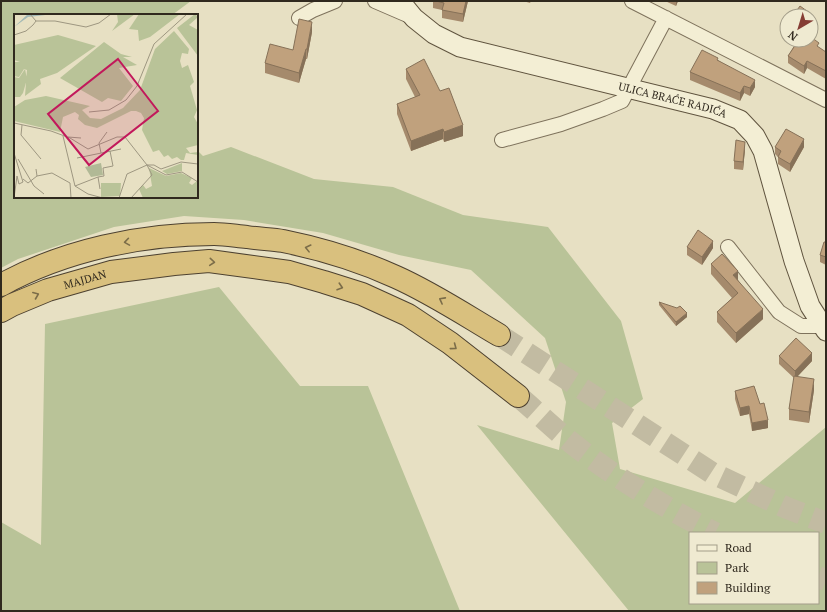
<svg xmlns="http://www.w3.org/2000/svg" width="827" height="612" viewBox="0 0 827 612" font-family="'PT Serif',serif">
	<rect width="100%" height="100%" fill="#e7e0c3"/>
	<path fill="#b9c398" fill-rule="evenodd" d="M 1,1 L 191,1 L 172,15 L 15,15 L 15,197 L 197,197 L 197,150 L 203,156 L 231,147 L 314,179 L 393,187 L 463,215 L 548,227 L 621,321 L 643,399 L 612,423 L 620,469 L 735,503 L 826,427 L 826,611 L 629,611 L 477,425 L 559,450 L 566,402 L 545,338 L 471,270 L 399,255 L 323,233 L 244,220 L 184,216 L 114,227 L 18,259 L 1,268 ZM 690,533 L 818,533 L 818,603 L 690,603 Z
		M 219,287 L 300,386 L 368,386 L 460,611 L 1,611 L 1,522 L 41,545 L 45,324 Z"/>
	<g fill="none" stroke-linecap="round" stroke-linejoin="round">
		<path stroke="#c2bba2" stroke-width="22" stroke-dasharray="22 11" stroke-linecap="butt" d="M 499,335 L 712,473 L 787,508 L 826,523
			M 518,396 C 537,412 554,429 573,444 C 617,479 666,508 715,533
			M 818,577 L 826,580"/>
		<g stroke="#7e725c" stroke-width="16">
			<path id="minor" d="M 375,1 L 412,17
				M 632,1 L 826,100
				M 299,18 L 313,10 L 335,1
				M 502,140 L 561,124 L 603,109 L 622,101 L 666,18
				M 728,247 L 779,312 L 801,326 L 823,326"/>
		</g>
		<g stroke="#60543f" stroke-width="21">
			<g id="secondary">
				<path id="s1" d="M 400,1 L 414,18 L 434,34 L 460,47 L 713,109 L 740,120 L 755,136 L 763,151 L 794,261 L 810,306 L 826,331"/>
			</g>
		</g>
		<g stroke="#4d4130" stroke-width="24">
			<g id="trunk">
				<path d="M 1,285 C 65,250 141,234 214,234 C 225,234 236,236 247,237 C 259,239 272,239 283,241 C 322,249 361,261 396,277 C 432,293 465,315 499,335"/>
				<path id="s2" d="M 1,311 L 12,305 L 48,290 L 111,272 L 174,264 L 209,261 L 289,272 L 324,282 L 362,294 L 408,315 L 450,343 L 518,396"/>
			</g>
		</g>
		<use href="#minor" stroke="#f3eed4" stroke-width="14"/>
		<use href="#secondary" stroke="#f3eed4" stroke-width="19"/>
		<use href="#trunk" stroke="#d9c07e" stroke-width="22"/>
	</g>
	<path fill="#a58a6c" d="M 433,1 L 468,1 L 463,22 L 442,18 L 442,10 L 433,8 Z
		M 523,1 L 531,1 L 530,3 Z
		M 665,1 L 678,1 L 676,6 Z
		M 787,24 L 787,40 L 811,40 L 819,48 L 826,52 L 826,79 L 807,68 L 804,74 L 788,63 L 788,56 L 794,46 L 783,38 L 783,30 Z
		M 312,32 L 307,59 L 306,59 L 299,83 L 265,73 L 265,63 L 293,50 Z
		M 718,60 L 755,87 L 750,96 L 744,93 L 740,101 L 690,80 L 690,72 Z
		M 406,69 L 463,136 L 444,142 L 443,139 L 411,151 L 397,114 L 397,104 L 415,97 L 406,79 Z
		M 775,147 L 804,147 L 790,172 L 778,164 L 778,157 L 775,154 Z
		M 745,149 L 743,170 L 734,169 L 734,161 Z
		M 826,242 L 826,265 L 820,262 L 820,255 Z
		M 687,247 L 713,248 L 702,265 L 687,255 Z
		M 711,264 L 738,280 L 763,319 L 736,343 L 717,322 L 717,312 L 732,298 L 711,274 Z
		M 659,302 L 687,317 L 676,326 L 659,305 Z
		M 779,356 L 812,361 L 797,377 L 814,390 L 809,423 L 789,420 L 789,409 L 794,378 L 779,364 Z
		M 735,391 L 768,428 L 752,431 L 749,414 L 740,416 L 735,399 Z"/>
	<path fill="#867158" d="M 466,1 L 468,1 L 463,22 L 463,14 Z
		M 676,1 L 678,1 L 676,6 Z
		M 312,22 L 312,32 L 307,59 L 307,49 Z
		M 306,49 L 306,59 L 299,83 L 299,73 Z
		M 807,61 L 807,68 L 804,74 L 804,66 Z
		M 755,80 L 755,87 L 750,96 L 750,88 Z
		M 744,86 L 744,93 L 740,101 L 740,93 Z
		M 463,125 L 463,136 L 444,142 L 444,132 Z
		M 443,129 L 443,139 L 411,151 L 411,141 Z
		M 804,139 L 804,147 L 790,172 L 790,164 Z
		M 745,142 L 745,149 L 743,170 L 743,162 Z
		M 713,241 L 713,248 L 702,265 L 702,257 Z
		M 738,271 L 738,281 L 733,275 Z
		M 763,309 L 763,319 L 736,343 L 736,333 Z
		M 687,313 L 687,317 L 676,326 L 676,322 Z
		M 812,353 L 812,361 L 795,379 L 795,371 Z
		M 814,379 L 814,390 L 809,423 L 809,412 Z
		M 749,406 L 749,414 L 740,416 L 740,408 Z
		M 768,420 L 768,428 L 752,431 L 752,423 Z"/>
	<path fill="#c0a17d" stroke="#867158" d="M 436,1 L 466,1 L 463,14 L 442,10 L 444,3 Z
		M 800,6 L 811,14 L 809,16 L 793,16 Z
		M 299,19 L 312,22 L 307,49 L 306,49 L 299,73 L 265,63 L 270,44 L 293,50 Z
		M 787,24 L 787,33 L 783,30 Z
		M 811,37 L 819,43 L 817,46 L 826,52 L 826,71 L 807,61 L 804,66 L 788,56 L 798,41 L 796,40 L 811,40 Z
		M 702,50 L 718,58 L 717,60 L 755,80 L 750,88 L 744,86 L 740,93 L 690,72 Z
		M 424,59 L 440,91 L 449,88 L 463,125 L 444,132 L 443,129 L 411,141 L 397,104 L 420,95 L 406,69 Z
		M 786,129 L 804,139 L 790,164 L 778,157 L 781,151 L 775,147 Z
		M 736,140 L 745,142 L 743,162 L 734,161 Z
		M 698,230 L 713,241 L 702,257 L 687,247 Z
		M 824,242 L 826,242 L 826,257 L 820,255 Z
		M 722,254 L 738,271 L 733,275 L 763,309 L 736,333 L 717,312 L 738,293 L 711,264 Z
		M 659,302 L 677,308 L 680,306 L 687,313 L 676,322 Z
		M 796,338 L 812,353 L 795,371 L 779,356 Z
		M 794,376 L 814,379 L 809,412 L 789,409 Z
		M 754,386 L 760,404 L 764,403 L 768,420 L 752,423 L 749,406 L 740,408 L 735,391 Z"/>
	<defs><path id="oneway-chevron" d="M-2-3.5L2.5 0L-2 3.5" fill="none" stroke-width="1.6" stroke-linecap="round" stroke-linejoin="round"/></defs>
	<g stroke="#7c6d49">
		<use href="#oneway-chevron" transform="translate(127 242) rotate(171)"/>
		<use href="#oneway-chevron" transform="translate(308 248) rotate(-166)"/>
		<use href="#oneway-chevron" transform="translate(212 262) rotate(5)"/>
		<use href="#oneway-chevron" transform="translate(340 287) rotate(18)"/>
		<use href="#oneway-chevron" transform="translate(36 295) rotate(-22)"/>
		<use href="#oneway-chevron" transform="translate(442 300) rotate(-152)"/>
		<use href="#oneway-chevron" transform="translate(454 347) rotate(37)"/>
	</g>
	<g text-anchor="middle" stroke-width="3" stroke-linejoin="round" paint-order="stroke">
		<g font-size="11" fill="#30291e" stroke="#efead1">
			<text dy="4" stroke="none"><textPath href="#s1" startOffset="296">ULICA BRAĆE RADIĆA</textPath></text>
			<text dy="4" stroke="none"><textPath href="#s2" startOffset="90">MAJDAN</textPath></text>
		</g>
	</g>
	<g transform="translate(14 14)">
		<rect width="184" height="184" fill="#e7e0c3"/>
		<path d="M 103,0 L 121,0 L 98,17 L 104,8 ZM 125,0 L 166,0 L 136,23 L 125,27 L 124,16 L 115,15 ZM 181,0 L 184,3 L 175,11 L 184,16 L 184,42 L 163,14 ZM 160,17 L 175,35 L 174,40 L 168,39 L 166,47 L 168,54 L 174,51 L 180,68 L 176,72 L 183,96 L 180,103 L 184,110 L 184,131 L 172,134 L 176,139 L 184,138 L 184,141 L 172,139 L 170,146 L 167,146 L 163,143 L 158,145 L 154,141 L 150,143 L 145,136 L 139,138 L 128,116 L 130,104 L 127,99 L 122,97 L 117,97 L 83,114 L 71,111 L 64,105 L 65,101 L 61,98 L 49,103 L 46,118 L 0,107 L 0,93 L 11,86 L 32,82 L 76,92 L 68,96 L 76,104 L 87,105 L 109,94 L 126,76 L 141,35 ZM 44,21 L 82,32 L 43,59 L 26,65 L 27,70 L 11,82 L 13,56 L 10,55 L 5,63 L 0,62 L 0,48 L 6,48 L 0,46 L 0,31 ZM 90,28 L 107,40 L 118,43 L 109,43 L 123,51 L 105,54 L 119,72 L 107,87 L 94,84 L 88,88 L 46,64 ZM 11,55 L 13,65 L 9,79 L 6,83 L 0,83 L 0,63 L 5,64 ZM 168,149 L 168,157 L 153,160 L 148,157 ZM 135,154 L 152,162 L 167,159 L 178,164 L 175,169 L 178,171 L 183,167 L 184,169 L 184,184 L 129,184 L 125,175 L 129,171 L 132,175 L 138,172 ZM 87,169 L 107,169 L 106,182 L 87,183 Z" fill="#b9c398"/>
		<path d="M 87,149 L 89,161 L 77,163 L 71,153 Z" fill="#b1b996"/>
		<path d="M 14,0 L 40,0 L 14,3 L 0,13 Z" fill="#a4bab6"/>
		<path fill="none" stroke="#9e9781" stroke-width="1" d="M 22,7 L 41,7 L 72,13 L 85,9 L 97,0M 0,21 L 12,17 L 19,11 L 22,7 L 16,0M 75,98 L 95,96 L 112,86 L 123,72 L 140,30 L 173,0M 0,109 L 37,117 L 56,124 L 74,135 L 103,123 L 111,123 L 133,151 L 140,151 L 147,155 L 167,148 L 184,150M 8,111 L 7,121 L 27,145M 49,122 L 61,172 L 74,180 L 89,184M 54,123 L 67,124M 0,139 L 9,168 L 5,170 L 3,162 L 0,184M 87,139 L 85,129 L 93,118M 63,144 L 107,135M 4,145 L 20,172 L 30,180M 133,151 L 152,161 L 168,158 L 184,168M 22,155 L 23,162 L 38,159 L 56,169 L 57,184M 9,165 L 14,169 L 23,162M 61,172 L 84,163M 86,175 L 84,163 L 90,162 L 89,154 L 99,152 L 96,137M 105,184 L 113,160 L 133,151M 117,184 L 138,161 L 133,151"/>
		<path fill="#c2185b" fill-opacity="0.15" stroke="#c2185b" stroke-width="2" d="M 104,45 L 144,97 L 75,151 L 34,100 Z"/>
		<rect width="184" height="184" fill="none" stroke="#30291e" stroke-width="2"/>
	</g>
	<rect width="827" height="612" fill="none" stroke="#30291e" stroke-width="4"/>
	<rect x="689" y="532" width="130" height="72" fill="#efead1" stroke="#a39d89"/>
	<rect x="697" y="545" width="20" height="6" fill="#f3eed4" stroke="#a39d89"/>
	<text x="725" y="552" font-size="12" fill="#30291e">Road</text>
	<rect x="697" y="562" width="20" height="12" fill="#b9c398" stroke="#a39d89"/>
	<text x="725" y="572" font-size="12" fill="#30291e">Park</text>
	<rect x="697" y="582" width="20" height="12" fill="#c0a17d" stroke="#a39d89"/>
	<text x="725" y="592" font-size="12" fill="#30291e">Building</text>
	<g transform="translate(799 28) rotate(218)"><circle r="19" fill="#efead1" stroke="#a39d89"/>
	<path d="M0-3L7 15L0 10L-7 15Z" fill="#853d34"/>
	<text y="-6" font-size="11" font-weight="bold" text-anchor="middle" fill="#30291e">N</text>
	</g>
</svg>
